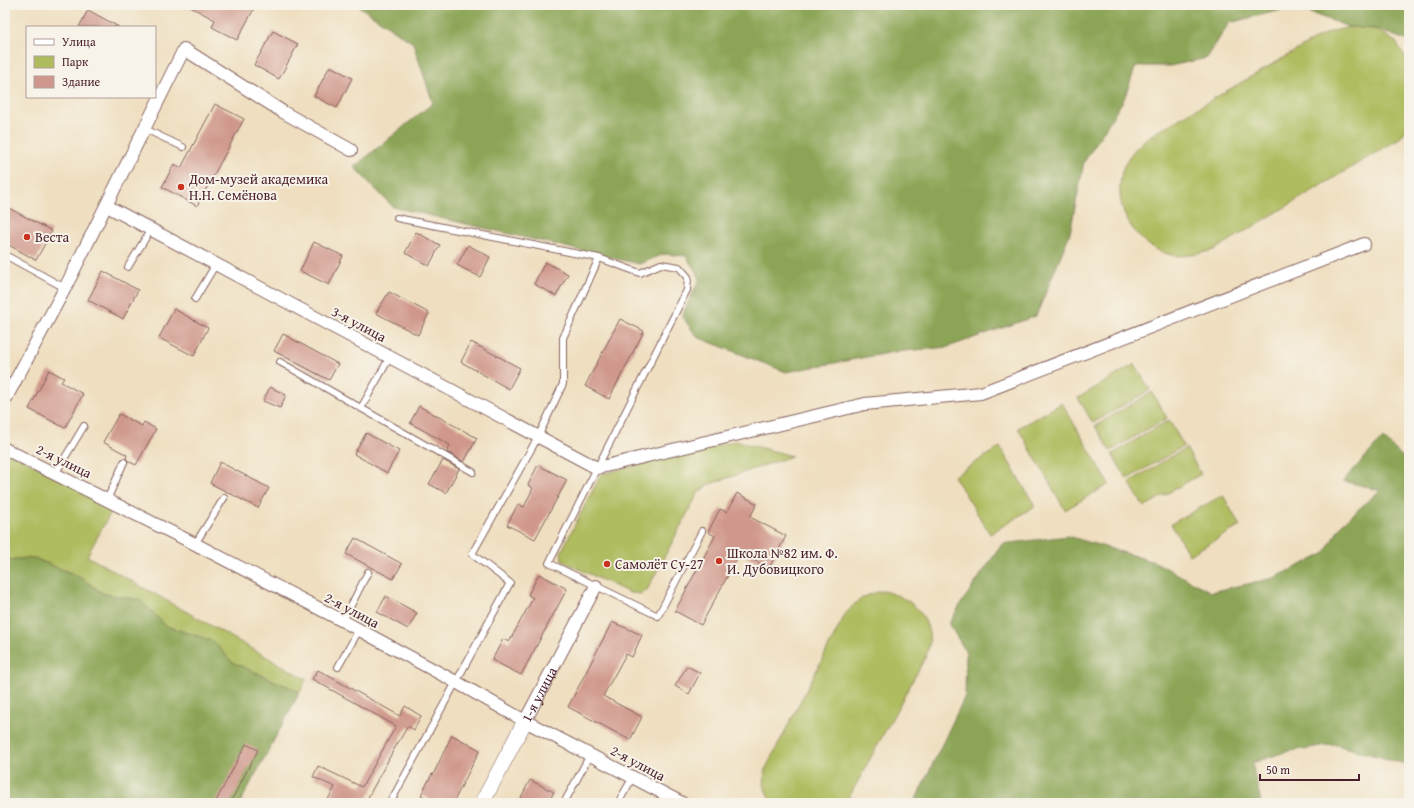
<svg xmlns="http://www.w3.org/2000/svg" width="1414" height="808" viewBox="0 0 1414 808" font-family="'Gentium Book Plus',serif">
	<rect width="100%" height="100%" fill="#f7f3e8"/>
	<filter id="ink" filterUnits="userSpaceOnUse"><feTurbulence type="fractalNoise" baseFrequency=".025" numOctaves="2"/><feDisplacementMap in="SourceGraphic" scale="8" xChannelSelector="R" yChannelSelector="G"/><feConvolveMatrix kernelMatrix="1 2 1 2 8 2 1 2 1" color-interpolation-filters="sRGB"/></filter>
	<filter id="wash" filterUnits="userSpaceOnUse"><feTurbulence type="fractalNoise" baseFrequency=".012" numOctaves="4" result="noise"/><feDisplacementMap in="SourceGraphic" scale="16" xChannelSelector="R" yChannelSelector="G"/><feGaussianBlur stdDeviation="0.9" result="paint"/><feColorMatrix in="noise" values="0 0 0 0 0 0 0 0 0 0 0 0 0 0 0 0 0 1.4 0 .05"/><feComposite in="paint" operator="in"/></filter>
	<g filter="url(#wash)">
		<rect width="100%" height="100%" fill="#efdfc0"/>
		<path fill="#afbc5e" stroke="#7c6e44" d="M 1349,27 L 1375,29 L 1396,42 L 1409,63 L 1409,125 L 1401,137 L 1387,146 L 1214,250 C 1200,253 1185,258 1171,255 C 1139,247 1117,216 1120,183 C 1121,179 1121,175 1122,171 C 1127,156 1137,147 1148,137 L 1326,33 Z
			M 1135,364 L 1150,390 L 1093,423 L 1078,398 Z
			M 1152,392 L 1167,418 L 1110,451 L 1095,426 Z
			M 1062,403 L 1109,484 L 1065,510 L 1018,428 Z
			M 1169,420 L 1184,446 L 1127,479 L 1112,454 Z
			M 736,441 L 792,456 L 707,485 L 698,493 L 647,590 L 640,594 L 630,593 L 566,563 L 562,560 L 561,552 L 601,474 Z
			M 1000,447 L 1035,506 L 990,534 L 954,476 Z
			M 1186,448 L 1201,474 L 1144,507 L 1129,482 Z
			M 5,449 L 113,508 L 87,556 L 306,679 L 300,692 L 232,662 L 213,641 L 166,626 L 140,600 L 104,594 L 76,575 L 33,558 L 5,560 Z
			M 1223,495 L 1240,526 L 1189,555 L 1171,524 Z
			M 882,591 C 906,596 924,608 929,633 C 929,636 930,639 930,642 C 929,647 927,653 925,658 L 846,803 L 771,803 L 764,786 L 765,770 L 846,613 C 858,600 864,595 882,591 Z"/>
		<path fill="#8ba455" stroke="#6a6240" d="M 357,5 L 1409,5 L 1409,41 L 1375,29 L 1349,27 L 1294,7 L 1229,23 L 1207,58 L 1170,66 L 1136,66 L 1124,99 L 1084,162 L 1070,233 L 1036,316 L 948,347 L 894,352 L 786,372 L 697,337 L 682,316 L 700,278 L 686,256 L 664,254 L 639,264 L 393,207 L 354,167 L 433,103 L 413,43 Z
			M 1383,438 L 1409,463 L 1409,765 L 1333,744 L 1285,752 L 1252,763 L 1261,803 L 917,803 L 916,799 L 965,696 L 966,652 L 949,624 L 960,605 L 1002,544 L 1068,536 L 1155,562 L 1211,592 L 1274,578 L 1324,554 L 1342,524 L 1380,490 L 1343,481 Z
			M 33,558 L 76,575 L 104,594 L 140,600 L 166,626 L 213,641 L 232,662 L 300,692 L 240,803 L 5,803 L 5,560 Z"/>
		<g id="blocks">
			<path fill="#d0988c" d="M 187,5 L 256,5 L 237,40 L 212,27 L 215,20 Z
				M 88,10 L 119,27 L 79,27 Z
				M 273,31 L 298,44 L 279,79 L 254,65 Z
				M 330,66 L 352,78 L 337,108 L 314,96 Z
				M 215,104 L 244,119 L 197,206 L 162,187 L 174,164 L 181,168 Z
				M 5,206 L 52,231 L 36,260 L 5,243 Z
				M 416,232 L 440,245 L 429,266 L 405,253 Z
				M 314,242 L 343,256 L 329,285 L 300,271 Z
				M 468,245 L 490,257 L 480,277 L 457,265 Z
				M 545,262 L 568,274 L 556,296 L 534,284 Z
				M 103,271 L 138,290 L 123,319 L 88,300 Z
				M 389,292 L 429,313 L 418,335 L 376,313 Z
				M 174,309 L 208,328 L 194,356 L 159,338 Z
				M 620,319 L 644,331 L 609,399 L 585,386 Z
				M 283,334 L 338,364 L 329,380 L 274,351 Z
				M 471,342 L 520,368 L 509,389 L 461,362 Z
				M 49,370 L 64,378 L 61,382 L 83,394 L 65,428 L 29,409 Z
				M 270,387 L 286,395 L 280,408 L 263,401 Z
				M 419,406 L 477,438 L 464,462 L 447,452 L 450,445 L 410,423 Z
				M 119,414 L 142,426 L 144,422 L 156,429 L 136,465 L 128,461 L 126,458 L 127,455 L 103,442 Z
				M 366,433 L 399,451 L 387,473 L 354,454 Z
				M 443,460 L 459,469 L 446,493 L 429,484 Z
				M 220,462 L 269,488 L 258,508 L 210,483 Z
				M 538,465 L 567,480 L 535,539 L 507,525 L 518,504 L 524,507 L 533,488 L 528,485 Z
				M 737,493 L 757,504 L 750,517 L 786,536 L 769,568 L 740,553 L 701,625 L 675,611 L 715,536 L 708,532 L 720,509 L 727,512 Z
				M 355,538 L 402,564 L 393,579 L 346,554 Z
				M 539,574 L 567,589 L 521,675 L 492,660 L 503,639 L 509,642 L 533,598 L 528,595 Z
				M 386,596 L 417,613 L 408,629 L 377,612 Z
				M 612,622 L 642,635 L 632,657 L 626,654 L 603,696 L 642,717 L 630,740 L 568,707 Z
				M 687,666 L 700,673 L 689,694 L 675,686 Z
				M 318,670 L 400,716 L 405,706 L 421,716 L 414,730 L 408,726 L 393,751 L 365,803 L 326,803 L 335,787 L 313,777 L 318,766 L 362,787 L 396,726 L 312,679 Z
				M 452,735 L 480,750 L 453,803 L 436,803 L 421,795 L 432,774 L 433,775 Z
				M 246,744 L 258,750 L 230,803 L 215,803 Z
				M 530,780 L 554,792 L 548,803 L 518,803 Z"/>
		</g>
	</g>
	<g filter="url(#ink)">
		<use href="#blocks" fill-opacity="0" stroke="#84625f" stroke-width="1"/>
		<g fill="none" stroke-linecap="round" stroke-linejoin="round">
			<g stroke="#84625f" stroke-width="8">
				<path id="service" d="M 145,129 L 183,147
					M 397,218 L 599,258 L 640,273 L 661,264 L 679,267 L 688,277 L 687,290 L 549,563 L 658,616 L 702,531
					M 5,255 L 65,288
					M 128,267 L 151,229
					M 195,299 L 216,264
					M 280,362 L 473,472
					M 361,408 L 390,357
					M 55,474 L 84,426
					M 107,500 L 124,462
					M 195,544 L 224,498
					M 343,621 L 368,572
					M 338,667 L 359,630
					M 390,803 L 510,583 L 472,554 L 538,437 L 563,384 L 563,338 L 599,258
					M 564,803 L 590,755
					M 618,803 L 633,777"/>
			</g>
			<g stroke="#84625f" stroke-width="14">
				<g id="minor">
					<path d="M 107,206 L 597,468 L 865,404 L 981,393 L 1364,244"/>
					<path d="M 5,400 L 65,288 L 184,49 L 283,112 L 351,150"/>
					<path d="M 5,449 L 195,544 L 343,621 L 456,682 L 525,721 L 682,803"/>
					<path id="s1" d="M 525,721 L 596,586"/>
				</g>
			</g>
			<g stroke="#84625f" stroke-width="16">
				<path id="tertiary" d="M 482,803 L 525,721"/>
			</g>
			<use href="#service" stroke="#fff" stroke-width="6"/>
			<use href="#minor" stroke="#fff" stroke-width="12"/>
			<use href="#tertiary" stroke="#fff" stroke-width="15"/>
		</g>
	</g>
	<g fill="#c8321e" stroke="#f7f3e8" stroke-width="1.5">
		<circle cx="181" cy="187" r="4"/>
		<circle cx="27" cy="237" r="4"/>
		<circle cx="719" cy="561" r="4"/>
		<circle cx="607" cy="564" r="4"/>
	</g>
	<g text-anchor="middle" stroke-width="4" stroke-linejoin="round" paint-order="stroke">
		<g font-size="14" fill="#4a1f2b" stroke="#f7f3e8" text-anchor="start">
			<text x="189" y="184">Дом-музей академика<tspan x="189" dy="16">Н.Н. Семёнова</tspan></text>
			<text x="35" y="242">Веста</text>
			<text x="727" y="558">Школа №82 им. Ф.<tspan x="727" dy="16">И. Дубовицкого</tspan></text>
			<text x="615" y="569">Самолёт Су-27</text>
		</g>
		<g font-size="14" fill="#4a1f2b" stroke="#f7f3e8">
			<text transform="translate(359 324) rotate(28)" y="5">3-я улица</text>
			<text transform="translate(64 461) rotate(26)" y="5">2-я улица</text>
			<text transform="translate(352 610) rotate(28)" y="5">2-я улица</text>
			<text dy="5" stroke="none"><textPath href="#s1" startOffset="30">1-я улица</textPath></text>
			<text transform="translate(638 763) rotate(28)" y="5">2-я улица</text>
		</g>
	</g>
	<rect width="1414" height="808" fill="none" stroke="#f7f3e8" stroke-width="20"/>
	<rect x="26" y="26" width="130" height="72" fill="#f7f3e8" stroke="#b29e9c"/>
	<rect x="34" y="39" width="20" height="6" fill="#ffffff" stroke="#b29e9c"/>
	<text x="62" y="46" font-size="12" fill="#4a1f2b">Улица</text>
	<rect x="34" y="56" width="20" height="12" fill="#afbc5e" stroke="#b29e9c"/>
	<text x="62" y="66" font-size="12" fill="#4a1f2b">Парк</text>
	<rect x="34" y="76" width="20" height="12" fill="#d0988c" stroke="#b29e9c"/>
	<text x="62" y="86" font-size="12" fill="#4a1f2b">Здание</text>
	<path d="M1260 774v6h99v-6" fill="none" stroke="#4a1f2b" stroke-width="2"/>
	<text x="1266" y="774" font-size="12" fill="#4a1f2b" stroke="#f7f3e8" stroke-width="3" paint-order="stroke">50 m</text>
</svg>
